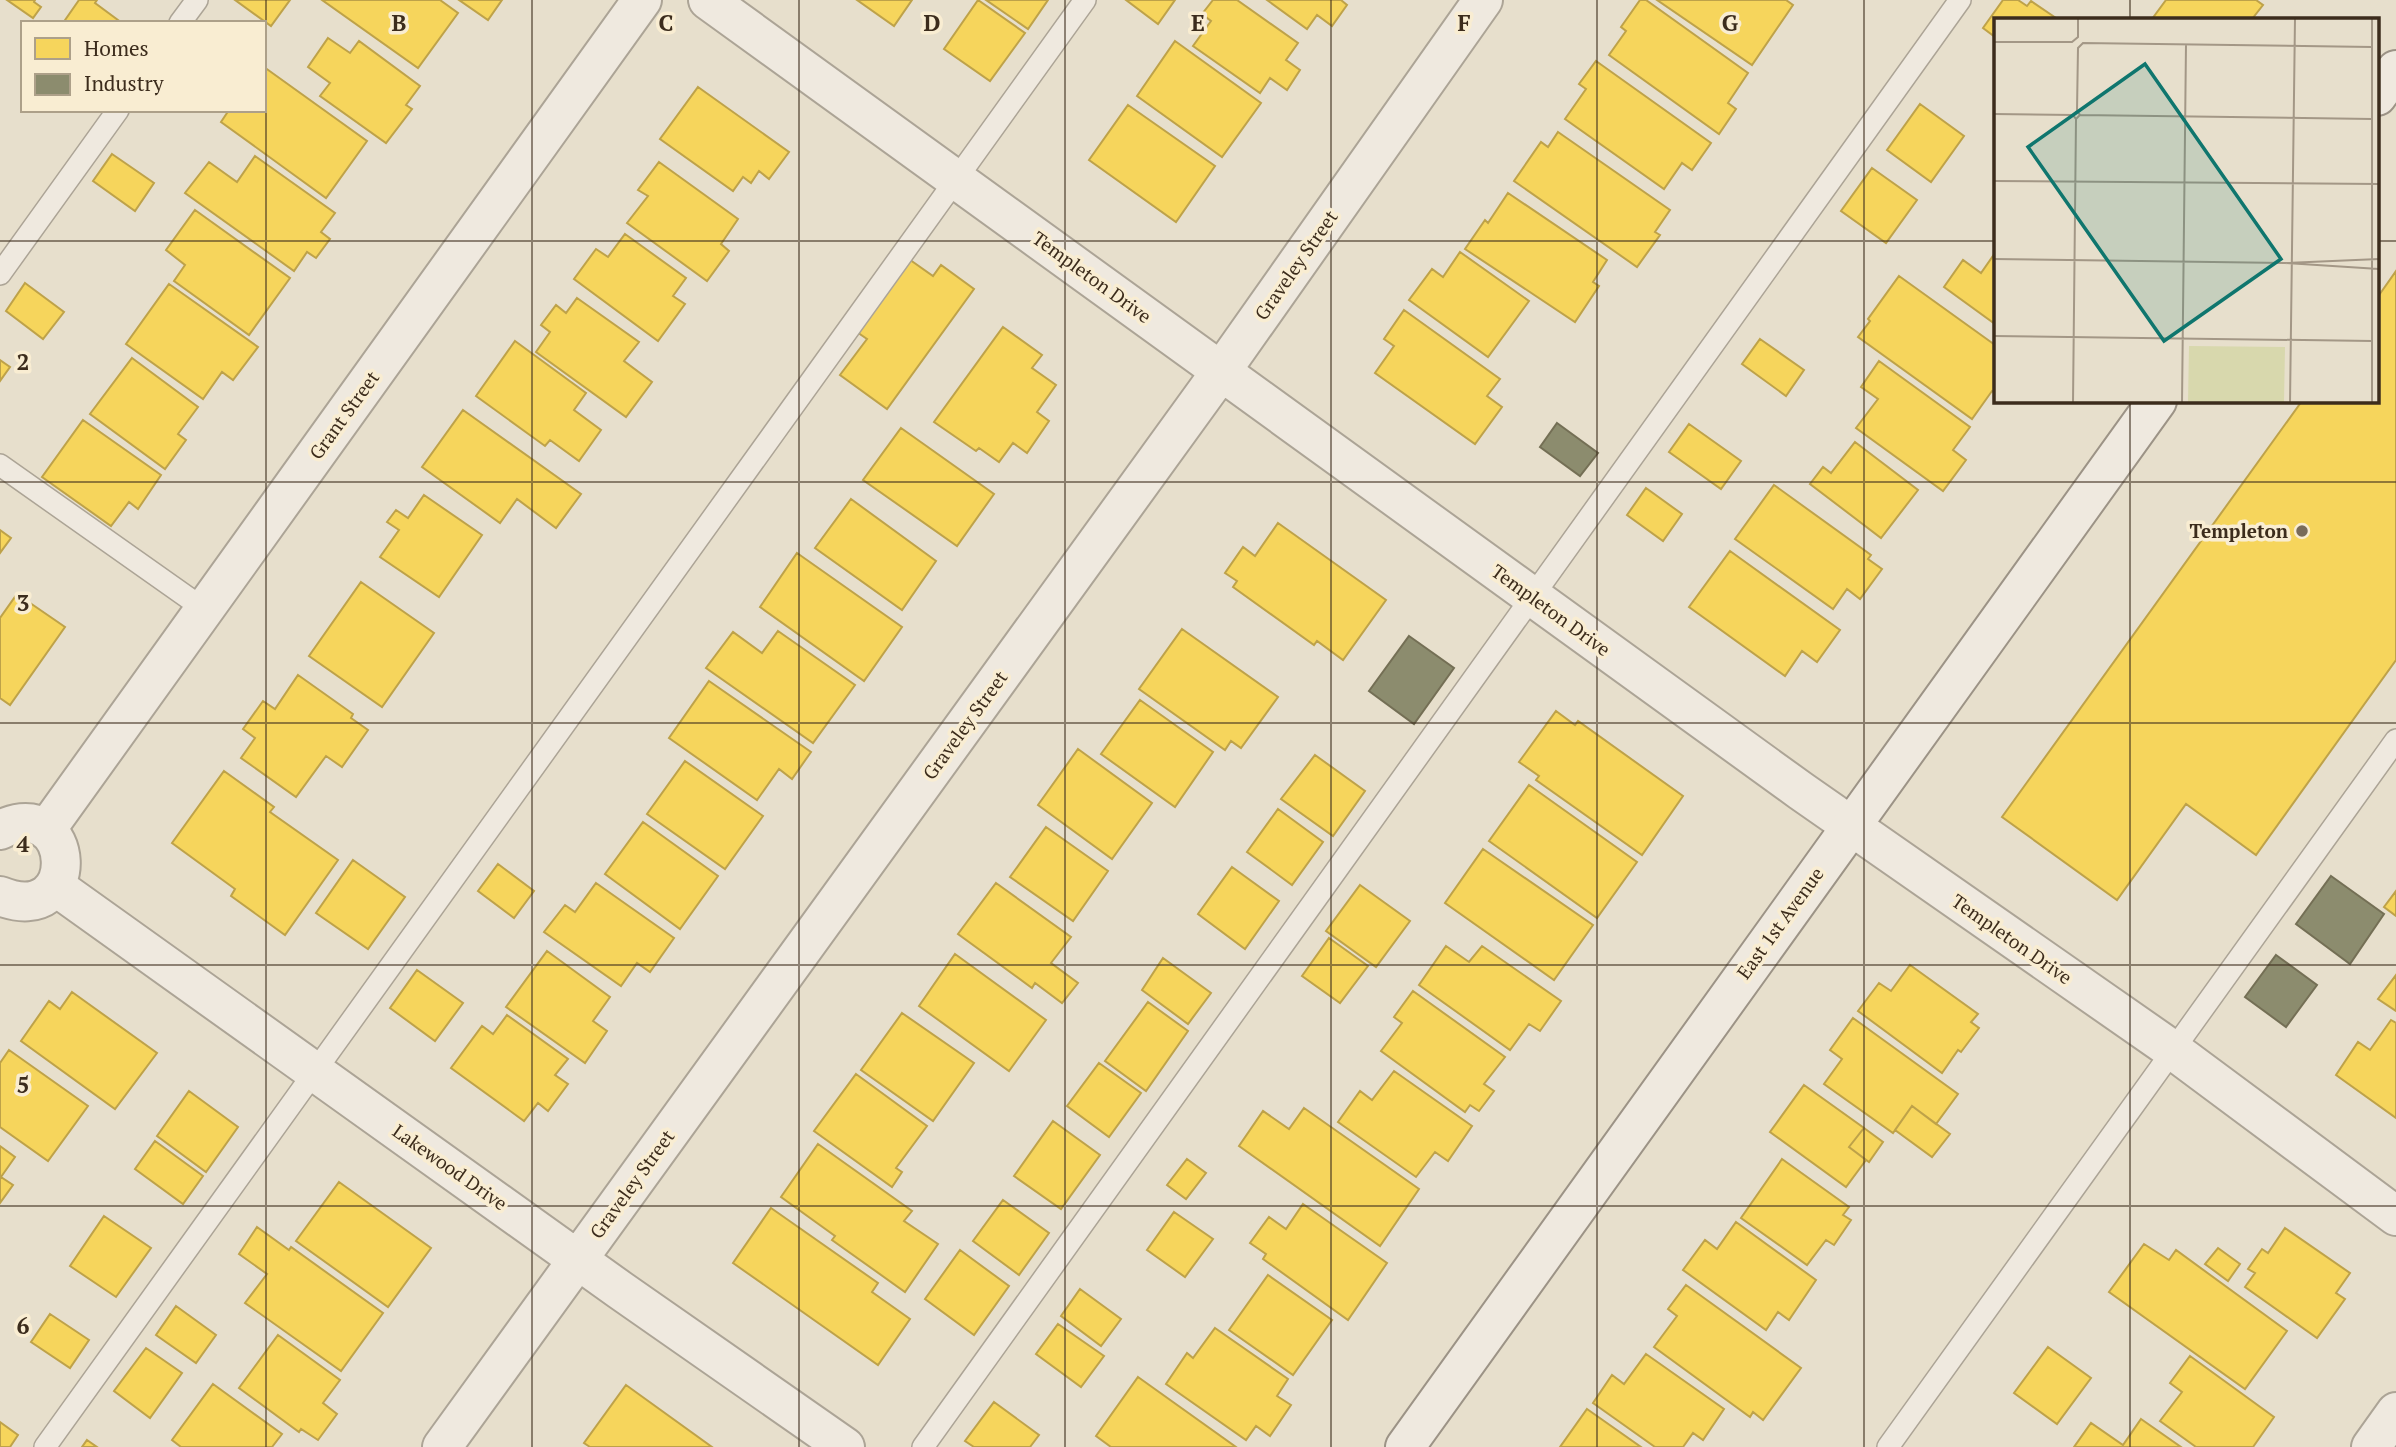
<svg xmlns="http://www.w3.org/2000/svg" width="2396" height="1447" viewBox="0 0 2396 1447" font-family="'PT Serif',serif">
	<rect width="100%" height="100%" fill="#e7dfcc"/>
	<path fill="#f6d55c" stroke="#bea249" stroke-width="2" d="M 7,0 L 35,0 L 34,2 L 41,7 L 33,18 Z
		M 79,0 L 97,0 L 95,3 L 122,23 L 63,23 Z
		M 235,0 L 290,0 L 271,26 Z
		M 322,0 L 440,0 L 458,13 L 418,68 Z
		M 459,0 L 502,0 L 488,20 Z
		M 857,0 L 912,0 L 894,26 Z
		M 978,0 L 1025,33 L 990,81 L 944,49 Z
		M 986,0 L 1048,0 L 1028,29 Z
		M 1126,0 L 1175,0 L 1158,24 Z
		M 1213,0 L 1237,0 L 1298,43 L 1286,60 L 1300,70 L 1287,90 L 1270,78 L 1260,93 L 1193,46 L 1211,21 L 1202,14 Z
		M 1267,0 L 1341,0 L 1347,5 L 1332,26 L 1317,15 L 1307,29 Z
		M 1640,0 L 1646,0 L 1748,73 L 1728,103 L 1736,109 L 1719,134 L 1609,55 L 1626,31 L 1621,27 Z
		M 1657,0 L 1786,0 L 1793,5 L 1752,65 Z
		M 2003,0 L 2018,0 L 2027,6 L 2031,1 L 2056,18 L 1995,19 L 1995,37 L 1983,28 Z
		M 2166,0 L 2256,0 L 2263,5 L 2252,19 L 2152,19 Z
		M 328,38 L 350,53 L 359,41 L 420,86 L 406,105 L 412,109 L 386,143 L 320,96 L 330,83 L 308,67 Z
		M 1175,41 L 1261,103 L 1222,157 L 1137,96 Z
		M 1596,61 L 1711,143 L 1692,170 L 1682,163 L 1664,189 L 1565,119 L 1586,89 L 1579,84 Z
		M 264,67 L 367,141 L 326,198 L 221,122 L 229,110 L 264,110 Z
		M 698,87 L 789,152 L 769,179 L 759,171 L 751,183 L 743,177 L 733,191 L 660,139 Z
		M 1920,104 L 1964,136 L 1931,182 L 1887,150 Z
		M 1128,105 L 1215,166 L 1176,222 L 1089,160 Z
		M 1558,132 L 1670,210 L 1655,232 L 1660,235 L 1637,267 L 1514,181 L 1541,142 L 1548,147 Z
		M 112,154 L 154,183 L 135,211 L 93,181 Z
		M 255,156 L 335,213 L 321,232 L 330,239 L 316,258 L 307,252 L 294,271 L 185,193 L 209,162 L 237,182 Z
		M 659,162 L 738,219 L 721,244 L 729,251 L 707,281 L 627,223 L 648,196 L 638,190 Z
		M 1872,168 L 1917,200 L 1886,243 L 1841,211 Z
		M 1508,193 L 1607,260 L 1593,282 L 1599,286 L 1575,322 L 1465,249 L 1485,220 L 1488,223 Z
		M 195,210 L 290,278 L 249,335 L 174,281 L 185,265 L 166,250 Z
		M 625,234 L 686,278 L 673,296 L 685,304 L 658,341 L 574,279 L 596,249 L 608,257 Z
		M 1460,252 L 1529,301 L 1488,357 L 1409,300 L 1432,269 L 1443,277 Z
		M 1995,253 L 1995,324 L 1944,287 L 1963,260 L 1981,273 Z
		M 906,257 L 933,276 L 941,265 L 974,289 L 887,409 L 840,375 L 867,339 L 854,330 Z
		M 2396,271 L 2396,660 L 2256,855 L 2186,804 L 2117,900 L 2002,817 L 2302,401 L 2377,401 L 2377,298 Z
		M 1899,276 L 1995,345 L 1995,393 L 1992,391 L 1972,419 L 1858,337 L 1870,321 L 1868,319 Z
		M 25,283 L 64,312 L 43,339 L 6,311 Z
		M 169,284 L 258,347 L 233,380 L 222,372 L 203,399 L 126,344 Z
		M 577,298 L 639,342 L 624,361 L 652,382 L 626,417 L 536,352 L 550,332 L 541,325 L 556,305 L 566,313 Z
		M 1404,310 L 1500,379 L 1487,396 L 1502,407 L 1475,444 L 1375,373 L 1394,346 L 1384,339 Z
		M 1003,327 L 1042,355 L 1032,368 L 1056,385 L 1037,412 L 1049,421 L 1027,453 L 1013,443 L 999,462 L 979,448 L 976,451 L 934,422 Z
		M 1760,339 L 1804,370 L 1786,396 L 1742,364 Z
		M 515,341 L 586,393 L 574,410 L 601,430 L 579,461 L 550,440 L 545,446 L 476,396 Z
		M 132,358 L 198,407 L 178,434 L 186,440 L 165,469 L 90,414 Z
		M 0,360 L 10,367 L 0,381 Z
		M 1879,361 L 1970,427 L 1953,450 L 1966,460 L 1943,491 L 1856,428 L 1878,399 L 1861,387 Z
		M 463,410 L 581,494 L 556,528 L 517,499 L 500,523 L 422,467 Z
		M 83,420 L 161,475 L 138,509 L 129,502 L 111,526 L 42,477 Z
		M 1689,424 L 1741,461 L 1721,489 L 1669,452 Z
		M 901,428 L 994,494 L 957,546 L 863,480 Z
		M 1855,442 L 1918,490 L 1881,538 L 1810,484 L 1823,467 L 1831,473 Z
		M 1774,485 L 1871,555 L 1868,559 L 1882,569 L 1860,599 L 1847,589 L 1833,609 L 1735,539 Z
		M 1646,488 L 1682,514 L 1663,541 L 1627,515 Z
		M 424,495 L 482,535 L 439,597 L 380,557 L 399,530 L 387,522 L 396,510 L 408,518 Z
		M 851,499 L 936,561 L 902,610 L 815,548 Z
		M 1278,523 L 1386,600 L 1343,660 L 1317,641 L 1314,645 L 1233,587 L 1237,581 L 1225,573 L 1243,547 L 1255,556 Z
		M 0,530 L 11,538 L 0,553 Z
		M 1730,551 L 1840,630 L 1817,662 L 1802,651 L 1785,676 L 1689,607 Z
		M 797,553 L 902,627 L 864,681 L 760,607 Z
		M 361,582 L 434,633 L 382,707 L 309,656 Z
		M 17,594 L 65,627 L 10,705 L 0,698 L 0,618 Z
		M 1182,629 L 1278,697 L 1241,748 L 1231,741 L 1225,750 L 1139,689 Z
		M 778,631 L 855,685 L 813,743 L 706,668 L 733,632 L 762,653 Z
		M 298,675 L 353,714 L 351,718 L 368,730 L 342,767 L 326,756 L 296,797 L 241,758 L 255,738 L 243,729 L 263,701 L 275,709 Z
		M 709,681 L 811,752 L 792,779 L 779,769 L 757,800 L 669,738 Z
		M 1140,700 L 1213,752 L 1175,807 L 1101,754 Z
		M 1556,711 L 1575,725 L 1578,721 L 1683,796 L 1642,855 L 1536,780 L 1539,776 L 1519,762 Z
		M 1078,749 L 1152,803 L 1112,859 L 1038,805 Z
		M 1315,755 L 1365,791 L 1333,836 L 1281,799 Z
		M 685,761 L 763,816 L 725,869 L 647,814 Z
		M 224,771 L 274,807 L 270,812 L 338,860 L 285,935 L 231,896 L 235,889 L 172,843 Z
		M 1529,785 L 1637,862 L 1597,918 L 1489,841 Z
		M 1278,809 L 1323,842 L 1292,885 L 1247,852 Z
		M 643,822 L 718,876 L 680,929 L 605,874 Z
		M 1046,827 L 1108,871 L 1073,921 L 1010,877 Z
		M 1483,849 L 1593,925 L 1554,980 L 1445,903 Z
		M 353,860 L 405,897 L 368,949 L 316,913 Z
		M 498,864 L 534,891 L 514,918 L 478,891 Z
		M 1232,867 L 1279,901 L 1245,949 L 1198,914 Z
		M 596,883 L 674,938 L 650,972 L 637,963 L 621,986 L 544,932 L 565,905 L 575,912 Z
		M 996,883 L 1071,937 L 1051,963 L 1078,983 L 1062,1003 L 1035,983 L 1032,988 L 958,934 Z
		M 1360,885 L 1410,921 L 1376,967 L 1326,931 Z
		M 2396,891 L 2396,916 L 2384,907 Z
		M 1329,938 L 1368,966 L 1340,1003 L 1302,976 Z
		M 1446,946 L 1469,962 L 1482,946 L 1561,1001 L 1540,1031 L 1529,1024 L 1510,1050 L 1419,985 Z
		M 547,951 L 610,997 L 593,1021 L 607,1031 L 585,1063 L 506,1007 Z
		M 955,954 L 1046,1020 L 1009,1071 L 919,1006 Z
		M 1163,958 L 1211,993 L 1188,1024 L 1142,990 Z
		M 1910,965 L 1978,1014 L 1971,1022 L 1979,1028 L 1961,1052 L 1958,1050 L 1942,1073 L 1858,1011 L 1879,983 L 1891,991 Z
		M 417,970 L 463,1003 L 435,1041 L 390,1008 Z
		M 2396,975 L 2396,1011 L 2378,999 Z
		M 1413,991 L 1505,1057 L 1484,1084 L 1494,1091 L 1479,1111 L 1470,1105 L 1465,1112 L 1381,1051 L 1402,1023 L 1394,1017 Z
		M 72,992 L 157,1053 L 115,1109 L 21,1041 L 49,1001 L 60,1009 Z
		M 1148,1002 L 1188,1031 L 1146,1091 L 1105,1061 Z
		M 902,1013 L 974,1063 L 933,1121 L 861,1070 Z
		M 507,1015 L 568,1059 L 555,1075 L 568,1084 L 548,1111 L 538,1103 L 524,1121 L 451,1068 L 482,1026 L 493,1034 Z
		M 1853,1018 L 1958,1094 L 1936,1124 L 1912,1106 L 1893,1133 L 1824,1084 L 1842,1059 L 1830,1050 Z
		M 2391,1020 L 2396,1023 L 2396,1118 L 2336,1075 L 2358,1042 L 2370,1050 Z
		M 9,1050 L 88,1106 L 48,1161 L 0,1127 L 0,1063 Z
		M 1099,1063 L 1141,1093 L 1109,1137 L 1067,1106 Z
		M 1394,1071 L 1472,1126 L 1448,1161 L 1435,1152 L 1416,1177 L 1338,1122 L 1360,1091 L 1372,1100 Z
		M 856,1074 L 927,1126 L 896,1168 L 902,1172 L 892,1187 L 814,1131 Z
		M 1804,1085 L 1864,1128 L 1849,1147 L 1866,1160 L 1846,1187 L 1770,1132 Z
		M 189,1091 L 238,1127 L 206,1172 L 157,1136 Z
		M 1912,1106 L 1950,1134 L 1932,1157 L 1895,1130 Z
		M 1304,1108 L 1419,1189 L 1380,1246 L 1239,1146 L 1263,1111 L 1289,1129 Z
		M 1053,1121 L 1100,1155 L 1061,1209 L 1014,1176 Z
		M 1864,1128 L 1883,1142 L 1869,1162 L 1849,1147 Z
		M 155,1141 L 203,1176 L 183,1204 L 135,1169 Z
		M 818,1144 L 912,1211 L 904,1221 L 938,1244 L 905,1292 L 832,1240 L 835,1236 L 781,1197 Z
		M 0,1146 L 15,1157 L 1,1177 L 13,1185 L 0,1203 Z
		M 1187,1159 L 1206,1173 L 1186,1199 L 1167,1185 Z
		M 1782,1159 L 1849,1207 L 1843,1215 L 1851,1220 L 1834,1245 L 1826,1240 L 1807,1265 L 1741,1218 Z
		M 339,1182 L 431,1248 L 388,1307 L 296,1241 Z
		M 1003,1200 L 1049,1233 L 1019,1275 L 973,1241 Z
		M 1303,1204 L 1387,1263 L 1348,1320 L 1263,1259 L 1266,1254 L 1250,1243 L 1269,1217 L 1286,1229 Z
		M 771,1208 L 878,1283 L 872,1292 L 910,1319 L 878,1365 L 733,1263 Z
		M 1174,1212 L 1213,1239 L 1185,1277 L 1147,1250 Z
		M 104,1216 L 151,1248 L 116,1297 L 70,1266 Z
		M 1736,1222 L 1816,1280 L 1789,1320 L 1778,1312 L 1766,1330 L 1683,1270 L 1705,1240 L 1717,1249 Z
		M 257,1227 L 289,1250 L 291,1247 L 383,1313 L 341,1371 L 245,1303 L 267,1274 L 239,1254 Z
		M 2285,1228 L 2350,1273 L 2336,1293 L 2345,1299 L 2317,1338 L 2245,1287 L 2255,1273 L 2248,1269 L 2262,1249 L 2268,1253 Z
		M 2144,1244 L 2169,1260 L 2176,1250 L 2287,1331 L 2245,1389 L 2109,1292 Z
		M 2218,1248 L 2240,1264 L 2228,1281 L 2205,1264 Z
		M 960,1250 L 1009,1286 L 974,1335 L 925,1299 Z
		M 1268,1275 L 1332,1320 L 1293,1375 L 1229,1330 Z
		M 1686,1285 L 1801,1368 L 1763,1420 L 1753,1412 L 1750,1417 L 1654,1347 L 1677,1316 L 1668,1309 Z
		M 1080,1289 L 1121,1319 L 1101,1346 L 1061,1316 Z
		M 176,1306 L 216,1335 L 196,1363 L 156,1335 Z
		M 50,1314 L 89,1340 L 70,1368 L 31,1342 Z
		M 1058,1324 L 1104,1356 L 1081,1387 L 1036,1354 Z
		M 1215,1328 L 1288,1379 L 1277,1396 L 1291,1405 L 1270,1436 L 1256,1426 L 1246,1440 L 1166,1384 L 1187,1353 L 1193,1358 Z
		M 278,1335 L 340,1380 L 323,1403 L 337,1414 L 318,1440 L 301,1429 L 299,1432 L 239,1388 Z
		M 2048,1347 L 2091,1378 L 2057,1424 L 2014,1393 Z
		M 146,1348 L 182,1373 L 150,1418 L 114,1391 Z
		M 1646,1354 L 1724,1409 L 1703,1440 L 1693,1433 L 1683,1447 L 1655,1447 L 1593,1403 L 1612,1375 L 1624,1384 Z
		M 2190,1356 L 2274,1417 L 2253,1447 L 2196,1447 L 2160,1421 L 2182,1392 L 2170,1383 Z
		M 1138,1377 L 1236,1447 L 1111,1447 L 1096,1436 Z
		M 213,1384 L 282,1434 L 272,1447 L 181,1447 L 172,1440 Z
		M 626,1385 L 712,1447 L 590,1447 L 584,1443 Z
		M 994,1402 L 1039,1435 L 1030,1447 L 974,1447 L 965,1441 Z
		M 1587,1409 L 1641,1447 L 1560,1447 Z
		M 2141,1419 L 2181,1447 L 2074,1447 L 2091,1423 L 2123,1445 Z
		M 0,1422 L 18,1435 L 10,1447 L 0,1447 Z
		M 87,1440 L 97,1447 L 82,1447 Z"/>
	<path fill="#8c8c6e" stroke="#746f55" stroke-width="2" d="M 1557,423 L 1598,453 L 1580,476 L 1540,447 Z
		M 1409,636 L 1454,668 L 1414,724 L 1369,691 Z
		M 2331,876 L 2384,914 L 2350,964 L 2296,924 Z
		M 2276,955 L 2317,985 L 2286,1027 L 2245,997 Z"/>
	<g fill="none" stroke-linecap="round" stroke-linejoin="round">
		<g stroke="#aca496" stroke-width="24">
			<path id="lane" d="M 180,23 L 197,0
				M 0,274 L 118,110
				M 0,465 L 204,609
				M 45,1447 L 1085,0
				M 923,1447 L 1960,0
				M 1888,1447 L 2396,740"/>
		</g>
		<g stroke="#aca496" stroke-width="42">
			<path id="street" d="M 708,0 L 1801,791 L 2174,1051 L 2396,1216
				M 0,830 C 77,791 85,930 0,896
				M 46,830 L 642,0
				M 55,886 L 620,1290 L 845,1447
				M 442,1447 L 1222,370 L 1483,0
				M 2371,1447 L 2396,1412"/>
		</g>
		<g stroke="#9c9386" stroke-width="42">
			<path id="secondary" d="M 2377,96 L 2396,70
				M 1405,1447 L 2157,401"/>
		</g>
		<use href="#lane" stroke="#efe9df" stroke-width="21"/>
		<use href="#street" stroke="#efe9df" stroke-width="38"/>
		<use href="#secondary" stroke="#efe9df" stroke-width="38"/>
	</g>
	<path fill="none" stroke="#3c2c1c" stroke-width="2" stroke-opacity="0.55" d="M 266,0 L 266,1447M 532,0 L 532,1447M 799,0 L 799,1447M 1065,0 L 1065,1447M 1331,0 L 1331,1447M 1597,0 L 1597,1447M 1864,0 L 1864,1447M 2130,0 L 2130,19M 0,241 L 1995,241M 2377,241 L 2396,241M 2130,401 L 2130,1447M 0,482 L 2396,482M 0,723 L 2396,723M 0,965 L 2396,965M 0,1206 L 2396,1206"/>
	<circle fill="#786b5a" stroke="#f9edd2" stroke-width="2.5" cx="2302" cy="531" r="7"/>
	<g text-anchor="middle" stroke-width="7" stroke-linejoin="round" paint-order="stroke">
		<g font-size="19" fill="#3c2c1c" stroke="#f9edd2">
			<text transform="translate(1296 265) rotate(-55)" y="7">Graveley Street</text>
			<text transform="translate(1092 277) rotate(36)" y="7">Templeton Drive</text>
			<text transform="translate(344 415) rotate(-54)" y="7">Grant Street</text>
			<text transform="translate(1551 610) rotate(36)" y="7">Templeton Drive</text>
			<text transform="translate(965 725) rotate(-54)" y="7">Graveley Street</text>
			<text transform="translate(1780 923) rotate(-54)" y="7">East 1st Avenue</text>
			<text transform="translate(2012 939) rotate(35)" y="7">Templeton Drive</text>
			<text transform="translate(450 1167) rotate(35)" y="7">Lakewood Drive</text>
			<text transform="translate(632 1184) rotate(-54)" y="7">Graveley Street</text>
		</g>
		<g font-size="19" font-weight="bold" fill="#3c2c1c" stroke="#f9edd2" text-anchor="end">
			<text x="2288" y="538">Templeton</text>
		</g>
	</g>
	<g transform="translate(1994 18)">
		<rect width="385" height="385" fill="#e7dfcc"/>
		<path d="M 195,328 L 291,329 L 290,385 L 194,385 Z" fill="#d8d8ad"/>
		<path fill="none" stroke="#a39786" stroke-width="2" d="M 378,0 L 378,385M 0,24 L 78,24 L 84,19 L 84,0M 83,93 L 86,97 L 82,101 L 79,97 L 83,93 L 84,30 L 89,25 L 378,29M 0,96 L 79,97M 86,97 L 378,101M 0,163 L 385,166M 0,241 L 291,245 L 385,241M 291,245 L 385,251M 0,318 L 378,323M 79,385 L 82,101M 188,385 L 192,26M 296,385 L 301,0"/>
		<path fill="#0f766e" fill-opacity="0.15" stroke="#0f766e" stroke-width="3.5" d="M 151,46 L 287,241 L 170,323 L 34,129 Z"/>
		<rect width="385" height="385" fill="none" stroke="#3c2c1c" stroke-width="3.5"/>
	</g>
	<g font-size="23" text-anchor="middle" font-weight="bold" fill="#3c2c1c" stroke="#f9edd2" stroke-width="7" stroke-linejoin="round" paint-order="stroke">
		<text x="399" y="31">B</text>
		<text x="666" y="31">C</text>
		<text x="932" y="31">D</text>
		<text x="1198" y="31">E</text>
		<text x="1464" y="31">F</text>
		<text x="1730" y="31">G</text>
		<text x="23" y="370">2</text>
		<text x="23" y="611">3</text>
		<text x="23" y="852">4</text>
		<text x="23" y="1093">5</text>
		<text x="23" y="1334">6</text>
	</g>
	<rect x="21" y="21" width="245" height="91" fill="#f9edd2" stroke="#ada089" stroke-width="2"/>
	<rect x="35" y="38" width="35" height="21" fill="#f6d55c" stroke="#ada089" stroke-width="2"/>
	<text x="84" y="56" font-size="21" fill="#3c2c1c">Homes</text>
	<rect x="35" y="74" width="35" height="21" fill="#8c8c6e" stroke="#ada089" stroke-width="2"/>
	<text x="84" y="91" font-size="21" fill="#3c2c1c">Industry</text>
</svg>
